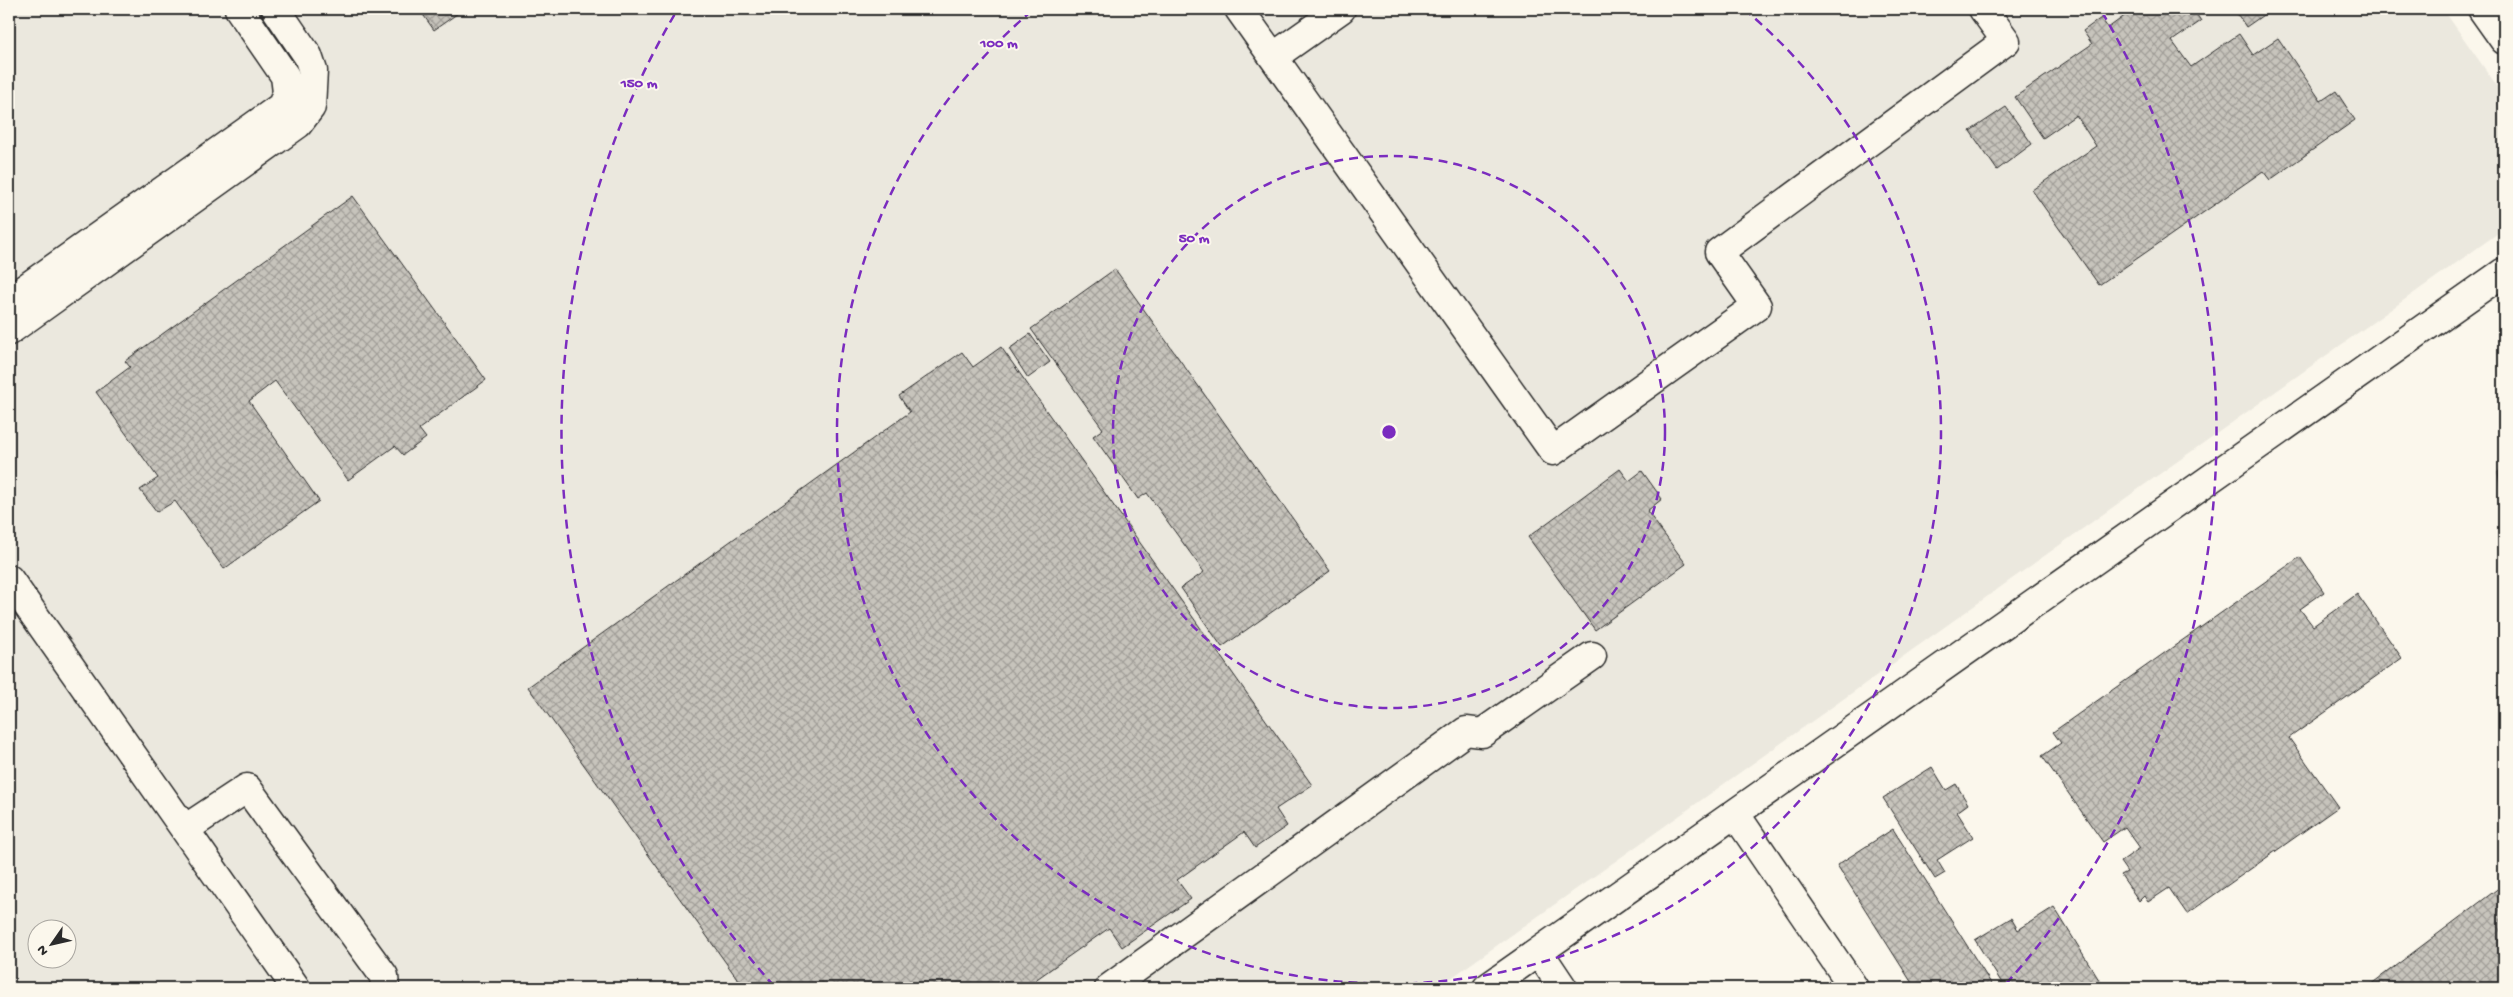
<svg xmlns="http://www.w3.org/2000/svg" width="2513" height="997" viewBox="0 0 2513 997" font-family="'Gochi Hand',sans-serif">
	<defs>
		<pattern id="building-cross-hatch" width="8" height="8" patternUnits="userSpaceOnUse" patternTransform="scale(1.25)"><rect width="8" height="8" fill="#c7c4bc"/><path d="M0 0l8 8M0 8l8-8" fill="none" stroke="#a29f99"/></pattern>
	</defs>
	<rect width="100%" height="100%" fill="#fbf7ec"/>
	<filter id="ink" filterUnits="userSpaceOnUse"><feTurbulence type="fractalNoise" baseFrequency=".02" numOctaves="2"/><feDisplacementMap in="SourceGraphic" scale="10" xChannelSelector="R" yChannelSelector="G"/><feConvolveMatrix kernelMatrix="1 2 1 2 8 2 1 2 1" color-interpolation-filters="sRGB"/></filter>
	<g filter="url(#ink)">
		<path fill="#ebe8de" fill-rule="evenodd" d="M 9,9 L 2443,9 L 2504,96 L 2504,229 L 1437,988 L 9,988 ZM 38,930 L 68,930 L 68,960 L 38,960 Z"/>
		<path fill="url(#building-cross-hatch)" stroke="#2b2b2b" d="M 419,9 L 464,9 L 434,30 Z
			M 2134,9 L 2193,9 L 2201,21 L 2172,41 L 2191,67 L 2239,34 L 2253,55 L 2278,38 L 2321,101 L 2336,91 L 2355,120 L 2270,180 L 2263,171 L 2099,285 L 2032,190 L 2096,146 L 2076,115 L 2043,138 L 2015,97 L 2092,44 L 2083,31 L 2101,18 L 2108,28 Z
			M 2234,9 L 2268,9 L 2269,11 L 2246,27 Z
			M 2006,107 L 2032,144 L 1997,170 L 1970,131 Z
			M 353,196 L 486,380 L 419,429 L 426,438 L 403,455 L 395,446 L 348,480 L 275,381 L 249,401 L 319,501 L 224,569 L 175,501 L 157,512 L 140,490 L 158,478 L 96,392 L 130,367 L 125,361 Z
			M 1115,269 L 1330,571 L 1222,647 L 1181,588 L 1204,572 L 1147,493 L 1138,499 L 1093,436 L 1103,429 L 1031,329 Z
			M 1030,334 L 1050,362 L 1028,378 L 1009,349 Z
			M 1001,347 L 1312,785 L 1276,809 L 1287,826 L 1255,848 L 1244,832 L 1177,880 L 1191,899 L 1122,947 L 1109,928 L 1024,988 L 744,988 L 528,687 L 910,412 L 899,396 L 962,352 L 973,367 Z
			M 2504,468 L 2504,512 L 2498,472 Z
			M 1620,469 L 1629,481 L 1642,471 L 1662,499 L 1647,511 L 1686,564 L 1595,630 L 1528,537 Z
			M 2300,557 L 2324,592 L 2300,609 L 2313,626 L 2357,594 L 2402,658 L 2289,738 L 2338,807 L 2187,914 L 2169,888 L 2148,902 L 2144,896 L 2139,901 L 2121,875 L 2127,872 L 2120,862 L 2140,848 L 2125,827 L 2103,842 L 2042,756 L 2061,743 L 2053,732 Z
			M 1932,767 L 1946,790 L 1956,784 L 1968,804 L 1957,812 L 1973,837 L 1937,860 L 1945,873 L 1935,879 L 1883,798 Z
			M 1893,829 L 1994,988 L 1915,988 L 1837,865 Z
			M 2504,884 L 2504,988 L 2366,988 Z
			M 2054,907 L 2104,988 L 2005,988 L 1975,940 L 2011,918 L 2018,930 Z"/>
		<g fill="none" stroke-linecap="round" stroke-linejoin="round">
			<g stroke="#2b2b2b" stroke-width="31">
				<path id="minor" d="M 1239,9 L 1553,451 L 1757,306 L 1719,252 L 2006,41 L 1983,9
					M 2482,9 L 2504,40
					M 1273,57 L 1341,9
					M 9,300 L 282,106 L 287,92 L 285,76 L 239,9
					M 9,331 L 298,124 L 311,107 L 313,71 L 308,56 L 276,9
					M 9,579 L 296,988
					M 1736,815 L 1854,988
					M 185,829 L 247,788 L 384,976 L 385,988
					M 1539,952 L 1563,988
					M 1109,988 L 1466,731 L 1482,733 L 1592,656
					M 1487,988 L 2504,272"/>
			</g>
			<use href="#minor" stroke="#fbf7ec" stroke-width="28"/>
		</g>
	</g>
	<g fill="none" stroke="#7b2cbf" stroke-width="2.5" stroke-dasharray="9 6">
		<circle cx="1389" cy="432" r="276"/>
		<path d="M1744 9A552 552 0 1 1 1034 9"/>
		<path d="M774 986A828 828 0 0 1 676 12M2102 12A828 828 0 0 1 2004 986"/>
	</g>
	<circle cx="1389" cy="432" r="8" fill="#7b2cbf" stroke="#fbf7ec" stroke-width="2.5"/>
	<g font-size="15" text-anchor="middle" font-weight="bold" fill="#7b2cbf" stroke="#fbf7ec" stroke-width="4" stroke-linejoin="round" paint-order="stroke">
		<text x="999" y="47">100 m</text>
		<text x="639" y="87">150 m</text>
		<text x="1194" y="242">50 m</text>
	</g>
	<rect width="2513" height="997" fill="none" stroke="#fbf7ec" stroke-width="30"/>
	<rect x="15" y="15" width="2483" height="967" fill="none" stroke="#2b2b2b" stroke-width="2" filter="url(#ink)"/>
	<g transform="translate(52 944) rotate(236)"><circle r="24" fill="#fbf7ec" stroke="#a8a59f"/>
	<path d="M0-4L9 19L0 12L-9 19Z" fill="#2b2b2b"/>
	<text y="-8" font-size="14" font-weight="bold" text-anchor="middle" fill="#2b2b2b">N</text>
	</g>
</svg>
